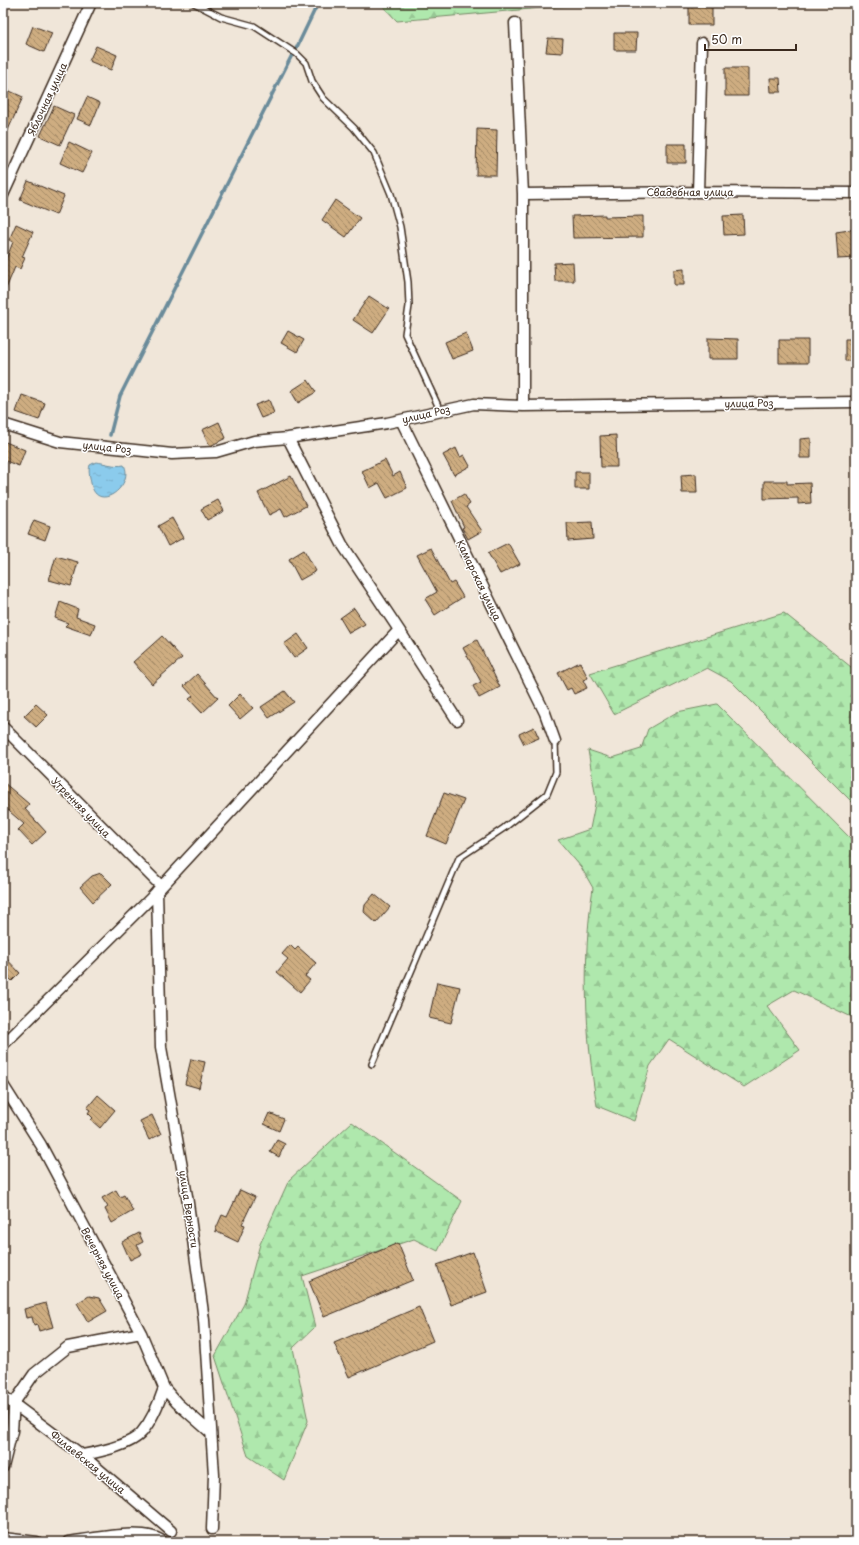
<svg xmlns="http://www.w3.org/2000/svg" width="859" height="1545" viewBox="0 0 859 1545" font-family="'Playpen Sans',sans-serif">
	<defs>
		<pattern id="forest-firs" width="22" height="20" patternUnits="userSpaceOnUse"><rect width="22" height="20" fill="#afe8ad"/><path d="M5 1l3.5 6h-7zM16 11l3.5 6h-7z" fill="#97c794"/></pattern>
		<pattern id="water-ripples" width="26" height="14" patternUnits="userSpaceOnUse"><rect width="26" height="14" fill="#8bcbec"/><path d="M2 4q2-2 4 0t4 0M15 11q2-2 4 0t4 0" fill="none" stroke="#79aeca"/></pattern>
		<pattern id="building-back-hatch" width="6" height="6" patternUnits="userSpaceOnUse"><rect width="6" height="6" fill="#cead81"/><path d="M-1 5l2 2M0 0l6 6M5-1l2 2" fill="none" stroke="#a88d69"/></pattern>
	</defs>
	<rect width="100%" height="100%" fill="#f0e6d9"/>
	<filter id="ink" filterUnits="userSpaceOnUse"><feTurbulence type="fractalNoise" baseFrequency=".025" numOctaves="2"/><feDisplacementMap in="SourceGraphic" scale="8" xChannelSelector="R" yChannelSelector="G"/><feConvolveMatrix kernelMatrix="1 2 1 2 8 2 1 2 1" color-interpolation-filters="sRGB"/></filter>
	<g filter="url(#ink)">
		<path fill="url(#forest-firs)" stroke="#758966" d="M 380,3 L 597,3 L 397,21 Z
			M 784,613 L 856,671 L 856,806 L 731,681 L 707,668 L 614,714 L 590,673 Z
			M 717,704 L 856,844 L 856,1019 L 794,990 L 767,1006 L 800,1050 L 744,1087 L 669,1039 L 650,1066 L 634,1121 L 597,1106 C 585,1035 582,959 593,888 L 581,867 L 558,840 L 590,829 L 596,799 L 588,750 L 612,758 L 641,749 L 648,729 L 677,712 Z
			M 352,1122 L 462,1201 L 438,1251 L 414,1239 L 302,1276 L 315,1327 L 293,1348 L 308,1421 L 284,1480 L 248,1456 L 215,1356 L 244,1304 L 260,1244 L 289,1180 Z"/>
		<path fill="url(#water-ripples)" stroke="#6b8b9a" d="M 96,462 C 105,463 115,467 124,465 C 135,485 97,515 91,483 C 90,476 88,472 90,465 Z"/>
		<g fill="none" stroke-linecap="round" stroke-linejoin="round">
			<path stroke="#6b8b9a" stroke-width="3.5" d="M 296,49 L 318,3
				M 110,435 L 120,396 L 292,55"/>
		</g>
		<path fill="url(#building-back-hatch)" stroke="#3b2a1e" d="M 689,5 L 712,6 L 712,25 L 689,25 Z
			M 33,26 L 52,33 L 44,52 L 26,44 Z
			M 614,33 L 637,33 L 636,50 L 614,50 Z
			M 548,38 L 563,39 L 562,53 L 546,52 Z
			M 96,46 L 117,55 L 111,70 L 89,61 Z
			M 725,68 L 748,68 L 748,96 L 725,96 Z
			M 770,78 L 780,78 L 781,92 L 771,92 Z
			M 3,88 L 23,97 L 3,141 Z
			M 87,97 L 100,103 L 91,125 L 77,119 Z
			M 54,106 L 74,115 L 60,145 L 40,136 Z
			M 477,129 L 497,130 L 496,175 L 476,175 Z
			M 69,142 L 92,153 L 82,173 L 60,163 Z
			M 667,144 L 686,144 L 686,163 L 667,163 Z
			M 28,181 L 64,196 L 56,215 L 20,200 Z
			M 335,200 L 360,218 L 346,237 L 322,220 Z
			M 605,215 L 605,217 L 643,216 L 643,237 L 573,238 L 572,216 Z
			M 743,215 L 744,234 L 724,235 L 723,216 Z
			M 16,224 L 33,232 L 22,257 L 25,258 L 20,269 L 15,267 L 3,296 L 3,267 L 13,242 L 9,240 Z
			M 856,229 L 856,258 L 838,259 L 836,232 Z
			M 573,262 L 574,281 L 555,281 L 554,263 Z
			M 684,269 L 684,285 L 674,285 L 674,270 Z
			M 369,296 L 389,309 L 373,333 L 353,320 Z
			M 288,331 L 304,340 L 297,352 L 281,343 Z
			M 466,333 L 473,351 L 452,359 L 445,342 Z
			M 708,338 L 738,339 L 738,359 L 708,359 Z
			M 845,339 L 856,339 L 856,361 L 845,361 Z
			M 779,340 L 808,340 L 808,363 L 779,363 Z
			M 308,380 L 316,392 L 298,403 L 291,391 Z
			M 22,395 L 45,403 L 39,420 L 16,412 Z
			M 269,400 L 274,413 L 261,418 L 255,405 Z
			M 219,422 L 226,438 L 210,446 L 202,430 Z
			M 616,435 L 617,467 L 601,467 L 600,436 Z
			M 811,438 L 811,458 L 800,458 L 800,439 Z
			M 3,441 L 25,450 L 19,466 L 3,460 Z
			M 456,448 L 460,457 L 464,455 L 470,466 L 454,475 L 443,455 Z
			M 385,460 L 393,476 L 400,472 L 407,488 L 387,498 L 379,483 L 370,488 L 362,471 Z
			M 575,472 L 589,472 L 589,489 L 575,489 Z
			M 696,474 L 697,493 L 682,493 L 681,475 Z
			M 291,476 L 306,506 L 285,517 L 281,509 L 269,515 L 258,493 Z
			M 764,481 L 787,481 L 787,484 L 810,483 L 811,503 L 798,504 L 798,498 L 764,499 Z
			M 464,494 L 470,504 L 466,507 L 482,531 L 468,539 L 462,528 L 464,527 L 452,501 Z
			M 218,500 L 224,511 L 207,520 L 201,509 Z
			M 172,518 L 183,538 L 168,546 L 158,526 Z
			M 34,520 L 50,526 L 45,540 L 28,534 Z
			M 592,522 L 593,539 L 568,541 L 567,523 Z
			M 508,543 L 520,564 L 500,574 L 488,553 Z
			M 431,548 L 450,584 L 454,582 L 463,597 L 435,615 L 425,599 L 437,592 L 417,555 Z
			M 304,550 L 316,571 L 300,580 L 289,559 Z
			M 56,556 L 78,562 L 71,586 L 49,580 Z
			M 60,602 L 78,609 L 76,617 L 95,624 L 91,635 L 65,626 L 68,623 L 55,618 Z
			M 354,608 L 365,624 L 349,633 L 340,618 Z
			M 298,634 L 308,648 L 294,658 L 284,644 Z
			M 162,636 L 182,658 L 152,684 L 133,662 Z
			M 477,640 L 500,687 L 479,698 L 473,686 L 481,682 L 463,648 Z
			M 580,662 L 588,678 L 583,680 L 587,688 L 574,694 L 571,688 L 567,690 L 558,673 Z
			M 197,674 L 218,698 L 202,713 L 189,699 L 193,696 L 184,686 Z
			M 285,691 L 294,702 L 269,718 L 261,707 Z
			M 240,694 L 253,708 L 240,719 L 228,706 Z
			M 36,704 L 48,715 L 36,727 L 24,716 Z
			M 534,727 L 539,738 L 524,744 L 519,734 Z
			M 3,782 L 29,804 L 25,809 L 46,832 L 32,845 L 18,830 L 24,824 L 3,806 Z
			M 444,793 L 464,800 L 446,844 L 427,836 Z
			M 101,873 L 112,884 L 93,902 L 80,887 L 92,876 Z
			M 374,894 L 390,907 L 376,923 L 364,912 L 365,905 Z
			M 290,945 L 295,950 L 298,947 L 316,963 L 305,976 L 310,980 L 300,992 L 277,972 L 288,959 L 282,954 Z
			M 3,955 L 20,973 L 12,981 L 3,972 Z
			M 437,982 L 460,987 L 451,1023 L 429,1018 Z
			M 191,1059 L 205,1062 L 199,1088 L 185,1084 Z
			M 98,1095 L 115,1110 L 100,1128 L 91,1120 L 93,1118 L 88,1113 L 90,1110 L 87,1108 Z
			M 269,1113 L 284,1119 L 279,1131 L 264,1124 Z
			M 152,1115 L 161,1134 L 149,1140 L 140,1121 Z
			M 277,1140 L 285,1144 L 279,1157 L 270,1152 Z
			M 116,1190 L 120,1197 L 124,1195 L 133,1211 L 112,1223 L 105,1209 L 108,1207 L 102,1198 Z
			M 240,1190 L 255,1197 L 242,1224 L 245,1225 L 238,1242 L 215,1231 L 222,1215 L 227,1217 Z
			M 139,1233 L 143,1242 L 137,1245 L 142,1254 L 130,1260 L 122,1242 Z
			M 398,1243 L 413,1280 L 324,1317 L 309,1281 Z
			M 473,1252 L 487,1292 L 451,1305 L 437,1265 Z
			M 89,1296 L 99,1298 L 107,1311 L 88,1322 L 77,1303 Z
			M 46,1303 L 53,1327 L 39,1331 L 37,1324 L 34,1325 L 32,1317 L 26,1318 L 24,1309 Z
			M 419,1307 L 433,1341 L 349,1377 L 334,1343 Z"/>
		<g fill="none" stroke-linecap="round" stroke-linejoin="round">
			<g stroke="#3b2a1e" stroke-width="8">
				<path id="service" d="M 194,3 L 221,17 L 254,26 L 297,54 L 306,63 L 312,81 L 323,98 L 354,128 L 374,153 L 391,194 L 400,227 L 408,282 L 409,306 L 405,334 L 440,410
					M 372,1064 L 459,858 L 504,828 L 547,794 L 556,772 L 555,741"/>
			</g>
			<g stroke="#3b2a1e" stroke-width="13">
				<path id="minor" d="M 515,23 L 523,194 L 523,406
					M 698,192 L 702,43
					M 523,194 L 698,192 L 856,193
					M 3,195 L 91,3
					M 401,420 L 545,713 L 555,741
					M 3,424 L 60,442 L 172,454 L 216,452 L 254,441 L 288,438 L 387,423 L 474,404 L 523,406 L 856,402
					M 399,630 L 457,720
					M 3,727 L 161,886
					M 157,891 L 161,1047 L 187,1196 L 204,1320 L 214,1475 L 212,1529
					M 3,1045 L 151,898 L 399,630 L 342,544 L 288,438
					M 3,1085 L 41,1145 L 141,1333 L 164,1388 L 177,1403 L 211,1433
					M 3,1396 L 82,1455 L 171,1531
					M 82,1455 C 98,1452 131,1446 142,1432 C 152,1420 159,1403 164,1388
					M 3,1467 L 12,1431 L 14,1403 L 34,1374 L 68,1347 L 141,1333
					M 3,1538 L 37,1542
					M 69,1542 C 91,1539 147,1527 163,1542"/>
			</g>
			<use href="#service" stroke="#fff" stroke-width="5"/>
			<use href="#minor" stroke="#fff" stroke-width="10"/>
		</g>
	</g>
	<g text-anchor="middle" stroke-width="3" stroke-linejoin="round" paint-order="stroke">
		<g font-size="10" fill="#3b2a1e" stroke="#fff">
			<text transform="translate(47 99) rotate(-65)" y="4">Яблочная улица</text>
			<text x="690" y="196">Свадебная улица</text>
			<text transform="translate(749 403) rotate(-1)" y="4">улица Роз</text>
			<text transform="translate(426 414) rotate(-13)" y="4">улица Роз</text>
			<text transform="translate(107 447) rotate(6)" y="4">улица Роз</text>
			<text transform="translate(479 580) rotate(64)" y="4">Камарская улица</text>
			<text transform="translate(81 807) rotate(46)" y="4">Утренняя улица</text>
			<text transform="translate(189 1209) rotate(81)" y="4">улица Верности</text>
			<text transform="translate(103 1263) rotate(62)" y="4">Вечерняя улица</text>
			<text transform="translate(88 1462) rotate(39)" y="4">Филаевская улица</text>
		</g>
	</g>
	<rect width="859" height="1545" fill="none" stroke="#fff" stroke-width="16"/>
	<rect x="8" y="8" width="843" height="1529" fill="none" stroke="#3b2a1e" stroke-width="1.5" filter="url(#ink)"/>
	<path d="M705 44v6h91v-6" fill="none" stroke="#3b2a1e" stroke-width="2"/>
	<text x="711" y="44" font-size="12" fill="#3b2a1e" stroke="#ffffff" stroke-width="3" paint-order="stroke">50 m</text>
</svg>
